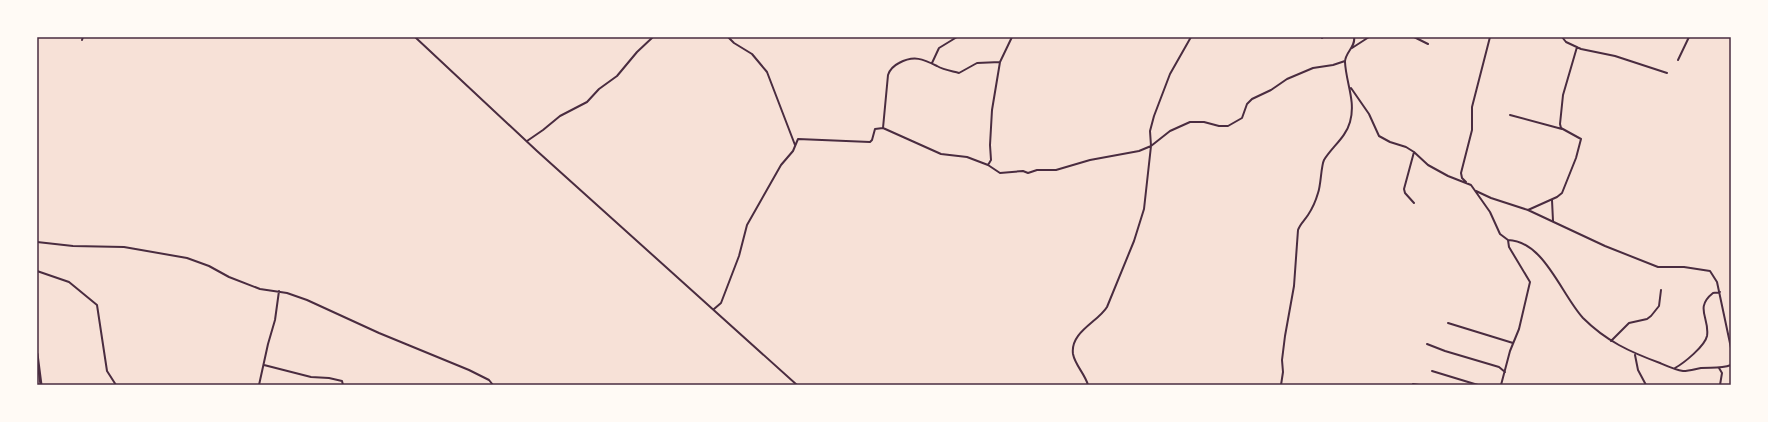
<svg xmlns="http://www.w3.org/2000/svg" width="1768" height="422" viewBox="0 0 1768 422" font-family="'Space Grotesk',sans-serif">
	<rect width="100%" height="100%" fill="#f7e1d7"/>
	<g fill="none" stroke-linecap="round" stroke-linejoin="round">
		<path stroke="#4a2c40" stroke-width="2" d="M 728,37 L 734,43 L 752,54 L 767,72 L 795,145
			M 1414,37 L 1428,44
			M 1562,37 L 1566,42 L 1581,49 L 1615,56 L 1667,73
			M 1322,38 L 1323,37
			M 82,40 L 83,37
			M 1352,48 L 1369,37
			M 1678,60 L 1689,37
			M 932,63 L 939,48 L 957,37
			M 1351,88 L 1369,114 L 1379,136 L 1390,142 L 1406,147 L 1414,152 L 1428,165 L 1448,176 L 1471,185 L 1490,212 L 1500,234 L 1508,240 L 1509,247 L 1530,282 L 1519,329 L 1510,351 L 1501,385
			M 1510,115 L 1562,129
			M 883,128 L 888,75 C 890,69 893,66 899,63 C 914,55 923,59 937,66 C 944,70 952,71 959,73 L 977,63 L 1000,62
			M 527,141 L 543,130 L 560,116 L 587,102 L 599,89 L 617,76 L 637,52 L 653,37
			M 1414,152 L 1404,189 L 1405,193 L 1414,203
			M 988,165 L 991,160 L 990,145 L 992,110 L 1000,62 L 1012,37
			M 1466,182 L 1462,178 L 1461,173 L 1472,130 L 1472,107 L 1490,37
			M 1476,191 L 1491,198 L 1528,210 L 1605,246 L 1658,267 L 1684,267 L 1710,271 L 1717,282 L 1731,348
			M 1552,200 L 1553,221
			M 1528,210 L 1557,197 L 1562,193 L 1576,158 L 1581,139 L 1561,128 L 1560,124 L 1563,95 L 1577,47
			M 1508,240 C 1544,241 1561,294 1583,318 C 1606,341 1630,352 1660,363 C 1667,366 1676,370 1683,371 C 1690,371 1695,369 1701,368 C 1711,367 1720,369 1731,365
			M 37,242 L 73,246 L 124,247 L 187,258 L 209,266 L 229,277 L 260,289 L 287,293 L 307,300 L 379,333 L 469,370 L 489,380 L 493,385
			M 37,271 L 69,282 L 97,305 L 107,371 L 116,385
			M 714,309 L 721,303 L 739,256 L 747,225 L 781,165 L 793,151 L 798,139 L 870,142 L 872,140 L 875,129 L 883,128 L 941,154 L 967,157 L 988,165 L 1000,173 L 1023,171 L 1028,173 L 1037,170 L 1056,170 L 1090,160 L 1139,151 L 1151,146 L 1170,131 L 1190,122 L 1204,122 L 1219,126 L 1228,126 L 1242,118 L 1247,104 L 1252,99 L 1271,90 L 1287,79 L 1313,68 L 1333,65 L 1345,61
			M 1448,323 L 1513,343
			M 1611,341 L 1629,323 L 1647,319 L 1651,316 L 1659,306 L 1661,290
			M 1427,344 L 1445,351 L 1499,367 L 1505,372
			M 1635,355 L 1638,370 L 1646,385
			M 264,365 L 311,377 L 329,378 L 342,381 L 343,385
			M 1675,368 C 1684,363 1705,346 1707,336 C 1710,318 1694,308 1713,293 L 1720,292
			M 1719,368 L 1722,373 L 1720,385
			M 1432,371 L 1478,385
			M 1413,384 L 1419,385
			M 259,385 L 268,344 L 275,320 L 279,291
			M 1088,385 C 1085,374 1075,365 1073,354 C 1070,332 1098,322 1107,307 L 1134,241 L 1144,209 L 1151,146 L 1150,131 L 1154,116 L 1170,74 L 1191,37
			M 1281,385 L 1283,372 L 1282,360 L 1285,336 L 1294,286 L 1298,230 C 1300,224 1304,221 1308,215 C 1312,209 1316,200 1318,193 C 1321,185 1321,166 1324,160 C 1332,147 1346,137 1350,122 C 1356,101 1346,83 1345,62 C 1345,52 1356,47 1354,37"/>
		<path stroke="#4a2c40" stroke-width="2" d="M 415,37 L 537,151 L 797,385"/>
		<path stroke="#4a2c40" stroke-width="3" d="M 37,354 L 41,385"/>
	</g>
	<rect width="1768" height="422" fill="none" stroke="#fffaf5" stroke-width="76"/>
	<rect x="38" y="38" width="1692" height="346" fill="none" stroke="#4a2c40" stroke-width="1.5"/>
</svg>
